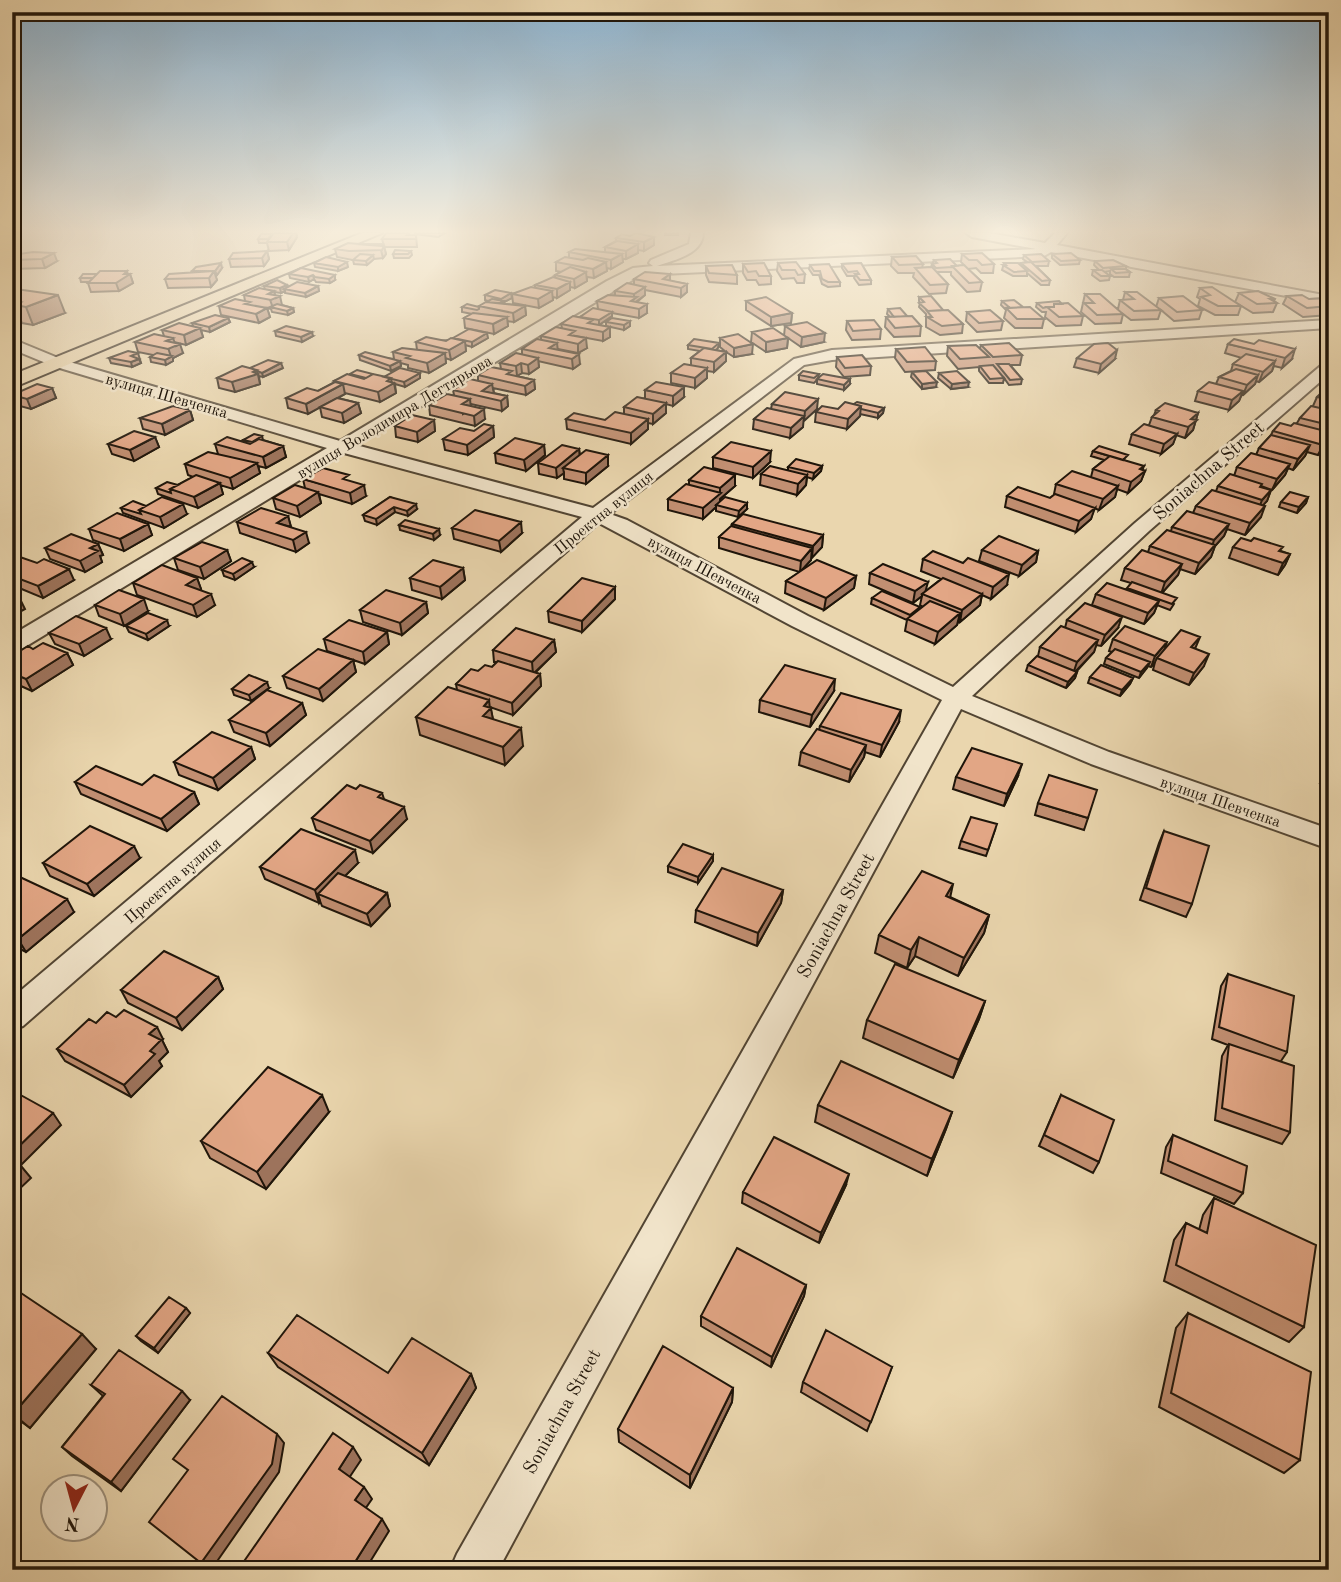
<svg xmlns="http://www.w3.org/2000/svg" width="1341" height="1582" viewBox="0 0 1341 1582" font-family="'Old Standard TT',serif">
	<rect width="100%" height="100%" fill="#ead6ae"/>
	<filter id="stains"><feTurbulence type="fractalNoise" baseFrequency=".00286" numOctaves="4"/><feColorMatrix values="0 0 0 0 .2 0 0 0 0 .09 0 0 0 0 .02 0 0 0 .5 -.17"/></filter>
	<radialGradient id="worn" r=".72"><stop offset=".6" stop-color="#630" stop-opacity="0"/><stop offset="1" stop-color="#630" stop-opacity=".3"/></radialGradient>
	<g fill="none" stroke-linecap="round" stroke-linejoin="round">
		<g stroke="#524533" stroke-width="4">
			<path id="minor" d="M 12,233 L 19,233 L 12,238 Z
				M 691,233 L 703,233 C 703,254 674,260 657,266 L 1036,249 L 972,237 L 966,233 L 989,233 L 1045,243 L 1055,233 L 1067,233 L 1057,245 L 1329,296 L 1329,304 L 1051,252 L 1044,256 L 641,275 L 356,445 L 593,508 L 794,359 L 832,350 L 1329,320 L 1329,328 L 832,360 L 804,365 L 610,514 L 627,520 L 808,616 L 953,687 L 1135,523 L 1324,363 L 1329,361 L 1329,374 L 1149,531 L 972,696 L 1109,752 L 1329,829 L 1329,849 L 1091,764 L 961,709 L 498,1570 L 450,1570 L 457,1554 L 942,700 L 792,626 L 599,523 L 23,1026 L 12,1030 L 12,998 L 582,517 L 344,453 L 20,650 L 12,652 L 12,635 L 327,448 L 53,366 L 12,349 L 12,339 L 63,360 L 340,441 L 607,281 L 633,268 L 653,266 L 649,263 L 651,260 L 689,244 Z"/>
		</g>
		<g stroke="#1f150a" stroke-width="4">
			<path id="major" d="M 362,233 L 382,233 L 12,388 L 12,375 Z"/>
		</g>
		<use href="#minor" fill="#f1e4ca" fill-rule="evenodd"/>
		<use href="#major" fill="#ead6ae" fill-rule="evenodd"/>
	</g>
	<path fill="#c28f72" stroke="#1f150a" stroke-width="2" d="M 274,233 L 296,233 L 297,237 L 289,250 L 269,251 L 267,243 L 259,243 L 258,239 L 272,235 Z
		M 415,233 L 445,233 L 438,237 L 415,234 Z
		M 665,233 L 678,233 L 678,235 L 665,235 Z
		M 409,235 L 416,235 L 417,247 L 384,247 L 386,254 L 383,258 L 374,259 L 367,265 L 354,264 L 353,260 L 337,257 L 335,249 L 384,246 L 382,239 Z
		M 630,236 L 654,237 L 654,245 L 644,251 L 638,250 L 638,253 L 626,259 L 622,259 L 623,262 L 611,269 L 607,268 L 607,271 L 594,278 L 587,277 L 587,281 L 575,288 L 570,287 L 570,290 L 557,298 L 553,297 L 553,300 L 539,308 L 513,303 L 512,294 L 535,288 L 535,285 L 555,278 L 555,275 L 561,272 L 556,271 L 556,262 L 569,258 L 569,252 L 605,252 L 605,247 L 616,241 L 616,238 Z
		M 267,251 L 269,259 L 264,266 L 231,267 L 229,259 Z
		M 411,251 L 412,255 L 409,258 L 394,258 L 393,254 Z
		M 962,254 L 994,264 L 993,273 L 981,273 L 976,268 L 968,269 L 982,282 L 980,291 L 967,292 L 951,275 L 951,272 L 936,272 L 948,284 L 946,293 L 929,294 L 913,277 L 914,273 L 898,273 L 891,266 L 892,257 L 923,264 L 922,268 L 931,267 L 934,260 L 957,266 L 964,265 L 961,262 Z
		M 1052,254 L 1080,260 L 1079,264 L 1060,265 L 1052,258 Z
		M 12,255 L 57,261 L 45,268 L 12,269 Z
		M 1024,255 L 1049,261 L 1048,266 L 1036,266 L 1050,280 L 1049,285 L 1041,285 L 1027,273 L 1027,276 L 1013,276 L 1002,270 L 1004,263 L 1021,265 L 1021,263 L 1027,262 L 1023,259 Z
		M 1095,261 L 1126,266 L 1126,269 L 1130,272 L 1129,277 L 1114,277 L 1110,274 L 1110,271 L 1104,272 L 1110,276 L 1109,280 L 1100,281 L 1092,275 L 1093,270 L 1099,270 L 1094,265 Z
		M 314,263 L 348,267 L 338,271 L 315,267 Z
		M 778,263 L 805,274 L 804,283 L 797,283 L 794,278 L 782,279 L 777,271 Z
		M 861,263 L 871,280 L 871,284 L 859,285 L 854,278 L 855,276 L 847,276 L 842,268 L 842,264 Z
		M 743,264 L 771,276 L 771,284 L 759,285 L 756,280 L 747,280 L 743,273 Z
		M 810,265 L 840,282 L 840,286 L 828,287 L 822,284 L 819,275 L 813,275 L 809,269 Z
		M 706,266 L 737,275 L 737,284 L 709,282 L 706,275 Z
		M 222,268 L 217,275 L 215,275 L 217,280 L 211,287 L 168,288 L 165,279 L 193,273 L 192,271 Z
		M 301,268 L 335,280 L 330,283 L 316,282 L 314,279 L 309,282 L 290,278 L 289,274 Z
		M 130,274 L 133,283 L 119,291 L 91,292 L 88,283 L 89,282 L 81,282 L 80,278 Z
		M 634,279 L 670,281 L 687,284 L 687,292 L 681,297 L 645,290 L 645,295 L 637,302 L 647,313 L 639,318 L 612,313 L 612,316 L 599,325 L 610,327 L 610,337 L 603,341 L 576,336 L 587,348 L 578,353 L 558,349 L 580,364 L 573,369 L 538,361 L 539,367 L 529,374 L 522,373 L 517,376 L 534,380 L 535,389 L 526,395 L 493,388 L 494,393 L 507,396 L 508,406 L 502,411 L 471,404 L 471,406 L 485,419 L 475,426 L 430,415 L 429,405 L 454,395 L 453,390 L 478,381 L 478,375 L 501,369 L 500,363 L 522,354 L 522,349 L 541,340 L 541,336 L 562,328 L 561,324 L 580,317 L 598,309 L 597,301 L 615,295 L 615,291 L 634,285 Z
		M 287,285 L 288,287 L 318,286 L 319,291 L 306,297 L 285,293 L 285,291 L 281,293 L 274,292 L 275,296 L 282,305 L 293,308 L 294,312 L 288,315 L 272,312 L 271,309 L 267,308 L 270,317 L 259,323 L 221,315 L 219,306 L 245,301 L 244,295 L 265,290 L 264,286 Z
		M 1200,288 L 1241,306 L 1238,315 L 1215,315 L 1198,306 L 1200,299 L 1197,297 Z
		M 12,290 L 65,313 L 33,325 L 22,323 L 20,318 L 12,316 Z
		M 1125,292 L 1156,307 L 1159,298 L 1202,310 L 1199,319 L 1174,321 L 1161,310 L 1158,319 L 1131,320 L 1123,314 L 1121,323 L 1095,324 L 1081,312 L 1085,294 L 1118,309 L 1120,300 L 1123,300 Z
		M 511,293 L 512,298 L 504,302 L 505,304 L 525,306 L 526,315 L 514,322 L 507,321 L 508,326 L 494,334 L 465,328 L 464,318 L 472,314 L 462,312 L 462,307 L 479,307 L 488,301 L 485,300 L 485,295 Z
		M 1239,293 L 1275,299 L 1274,301 L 1277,303 L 1273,312 L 1253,313 L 1235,302 Z
		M 1287,296 L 1309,299 L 1329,298 L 1329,315 L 1303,317 L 1283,304 Z
		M 919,297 L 943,310 L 963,324 L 962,333 L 940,335 L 926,327 L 926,314 L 919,307 L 920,303 L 919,301 Z
		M 746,301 L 792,313 L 791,323 L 771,326 L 746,310 Z
		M 1002,301 L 1044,319 L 1042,328 L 1015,328 L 1004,318 L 1006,310 L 1001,305 Z
		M 1037,303 L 1083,316 L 1081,325 L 1056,326 L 1045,317 L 1046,312 L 1042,312 L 1036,307 Z
		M 888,309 L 907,316 L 921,326 L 920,336 L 894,337 L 885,327 L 886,317 L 890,317 L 887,314 Z
		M 967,312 L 1003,321 L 1001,330 L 977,332 L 966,321 Z
		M 228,318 L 230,322 L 210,332 L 201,330 L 203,337 L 186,345 L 174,342 L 183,353 L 173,358 L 173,361 L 166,365 L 151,362 L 150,357 L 153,355 L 138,352 L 135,342 L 164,336 L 162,330 L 193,326 L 192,323 Z
		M 630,321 L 630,326 L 624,330 L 606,326 L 606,322 Z
		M 847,321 L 881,329 L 880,339 L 852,340 L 846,330 Z
		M 785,326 L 824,342 L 801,347 L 788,338 L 787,348 L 766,352 L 751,342 L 752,332 L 784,336 Z
		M 275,331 L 313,336 L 302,342 L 276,336 Z
		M 488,338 L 472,347 L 465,345 L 466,351 L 451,360 L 445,358 L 446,363 L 429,373 L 408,368 L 408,365 L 401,363 L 401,366 L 391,371 L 360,360 L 359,355 L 394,359 L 393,352 L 417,350 L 416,342 Z
		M 720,338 L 752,354 L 734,357 L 726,352 L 726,361 L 714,372 L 707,371 L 707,378 L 695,388 L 671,383 L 671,373 L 691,365 L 691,358 L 700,351 L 688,349 L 688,345 L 719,343 L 718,348 L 716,350 L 726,352 L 720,347 Z
		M 1228,344 L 1292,359 L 1282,368 L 1274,366 L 1272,371 L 1259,382 L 1256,381 L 1255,384 L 1243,395 L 1242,394 L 1239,401 L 1229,410 L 1195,401 L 1198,391 L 1216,384 L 1219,377 L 1231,371 L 1233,364 L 1242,358 L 1225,353 Z
		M 981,345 L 1022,355 L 1020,365 L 1010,365 L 1022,379 L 1021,384 L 1009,385 L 1004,378 L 1003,383 L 989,383 L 979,371 L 979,367 L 958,369 L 947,356 L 948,346 L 980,348 Z
		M 896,349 L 936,361 L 935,370 L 905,372 L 895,358 Z
		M 138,353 L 141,363 L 132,367 L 111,363 L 109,358 Z
		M 837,357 L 871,366 L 870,375 L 844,377 L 836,367 Z
		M 1077,358 L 1115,359 L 1099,373 L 1074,367 Z
		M 250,368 L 283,368 L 263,377 L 259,376 L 260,384 L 235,392 L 219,388 L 217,378 Z
		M 912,372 L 936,387 L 922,389 L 911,377 Z
		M 420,373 L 420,378 L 405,387 L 395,384 L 396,393 L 380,402 L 345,393 L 345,394 L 338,398 L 358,403 L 361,413 L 344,423 L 322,417 L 320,407 L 308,414 L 288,408 L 286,398 L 318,391 L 335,382 L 334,381 L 350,375 L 350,374 L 384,377 Z
		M 939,373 L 968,387 L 951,389 L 938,378 Z
		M 819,374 L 818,378 L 850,384 L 844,390 L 817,384 L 817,380 L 814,383 L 799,380 L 799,375 Z
		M 52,388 L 56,398 L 31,409 L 16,405 L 12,396 L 12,394 Z
		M 645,390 L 684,397 L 673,406 L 666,404 L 666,413 L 653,424 L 648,423 L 648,429 L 631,444 L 567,429 L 566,419 L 605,420 L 624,414 L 624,407 L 645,398 Z
		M 1329,390 L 1329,443 L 1318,455 L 1307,452 L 1305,456 L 1293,470 L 1288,468 L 1285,475 L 1272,490 L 1261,486 L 1271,490 L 1267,501 L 1262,505 L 1261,517 L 1245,535 L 1227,529 L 1224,536 L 1215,546 L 1211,557 L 1195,574 L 1180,569 L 1178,575 L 1162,593 L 1174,604 L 1170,610 L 1157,605 L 1154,613 L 1144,624 L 1092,605 L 1096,594 L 1127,590 L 1131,583 L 1121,580 L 1125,568 L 1148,552 L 1150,546 L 1171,531 L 1172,527 L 1193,513 L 1196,506 L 1216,491 L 1218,486 L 1234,476 L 1237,467 L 1256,455 L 1259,448 L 1271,435 L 1273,431 L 1291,426 L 1297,423 L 1300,418 L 1313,406 L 1317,397 Z
		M 772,404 L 817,409 L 803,421 L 803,427 L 790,438 L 753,429 L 754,419 L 771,409 Z
		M 854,404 L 884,408 L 883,413 L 878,418 L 860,414 L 860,416 L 847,429 L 815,422 L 816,412 L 838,409 Z
		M 190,410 L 193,420 L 165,435 L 143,429 L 140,418 Z
		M 1156,410 L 1198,413 L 1193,430 L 1185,438 L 1176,435 L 1173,444 L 1161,454 L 1129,444 L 1132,434 L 1149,425 L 1152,417 L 1154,415 Z
		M 434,420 L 435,431 L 418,442 L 396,437 L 395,426 Z
		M 493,426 L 494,437 L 468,455 L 445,450 L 443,439 Z
		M 262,436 L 263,440 L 283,446 L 286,457 L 266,468 L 258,466 L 260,473 L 233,489 L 220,485 L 223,494 L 198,508 L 158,494 L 156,488 L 178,485 L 193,477 L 188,475 L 185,464 L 218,454 L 215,444 L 244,442 L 243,440 Z
		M 155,437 L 159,447 L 134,461 L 112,454 L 108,444 Z
		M 544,445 L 545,455 L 526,471 L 496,463 L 495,453 Z
		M 579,449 L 580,455 L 608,466 L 586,484 L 564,479 L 564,473 L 557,478 L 539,474 L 538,463 Z
		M 1093,451 L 1126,461 L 1145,471 L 1141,481 L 1128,493 L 1117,489 L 1115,497 L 1099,510 L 1094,508 L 1091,519 L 1076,532 L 1005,507 L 1007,496 L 1050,498 L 1054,495 L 1054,494 L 1056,484 L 1091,477 L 1093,469 L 1104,460 L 1091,456 Z
		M 713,457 L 770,462 L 753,478 L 713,468 Z
		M 822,466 L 821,471 L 813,479 L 807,477 L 806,485 L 797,495 L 760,485 L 761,474 L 788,470 L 788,467 Z
		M 303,479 L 366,496 L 352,504 L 319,494 L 321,503 L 300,517 L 276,509 L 273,498 L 305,488 Z
		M 689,480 L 735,486 L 720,499 L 720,502 L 747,509 L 738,517 L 716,511 L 716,507 L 703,519 L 668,510 L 668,499 L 689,485 Z
		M 390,497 L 417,509 L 408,516 L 395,512 L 377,525 L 365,521 L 363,515 Z
		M 1308,497 L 1306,503 L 1297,513 L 1279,507 L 1281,502 Z
		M 146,506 L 187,514 L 164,528 L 123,513 L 121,508 Z
		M 288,516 L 291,527 L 309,543 L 296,552 L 240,533 L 237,522 Z
		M 148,524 L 152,535 L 124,551 L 93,540 L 89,529 Z
		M 732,524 L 823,535 L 822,547 L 811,557 L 811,560 L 801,571 L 856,576 L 854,588 L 824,610 L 785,593 L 786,581 L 800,572 L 719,548 L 719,537 L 732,526 Z
		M 399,525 L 440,535 L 434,540 L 400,530 Z
		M 452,528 L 522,533 L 501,552 L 454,539 Z
		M 98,544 L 103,555 L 100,556 L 102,562 L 85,572 L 50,559 L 45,548 Z
		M 1233,547 L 1281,551 L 1290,554 L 1285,565 L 1278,575 L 1229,558 Z
		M 227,550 L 231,561 L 204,579 L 178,570 L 174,558 Z
		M 982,550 L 1038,551 L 1036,562 L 1019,576 L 979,561 Z
		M 12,558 L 74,580 L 43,598 L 12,585 Z
		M 923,559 L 1007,585 L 991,599 L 982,595 L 980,605 L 960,622 L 958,621 L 957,625 L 935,644 L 905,631 L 907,620 L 871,604 L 872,598 L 920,609 L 923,607 L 920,605 L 922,596 L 913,603 L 869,584 L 870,573 L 926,591 L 941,579 L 921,571 Z
		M 254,567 L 235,580 L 224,576 L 222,570 Z
		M 463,568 L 465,580 L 442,599 L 412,590 L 410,578 Z
		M 197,578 L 201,589 L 200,590 L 215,605 L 197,617 L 137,595 L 133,583 Z
		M 615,587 L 615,599 L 582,632 L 549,622 L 548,611 Z
		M 426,602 L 428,613 L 402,635 L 363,622 L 360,610 Z
		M 95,605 L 148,611 L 124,626 L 99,616 Z
		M 1067,620 L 1118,628 L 1101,646 L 1096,645 L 1094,652 L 1076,672 L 1077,672 L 1075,678 L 1066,688 L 1026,671 L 1028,665 L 1038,656 L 1040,647 L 1065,628 Z
		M 126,626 L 169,626 L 148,640 L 129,632 Z
		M 387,632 L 389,644 L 365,664 L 327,651 L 324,639 Z
		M 49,633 L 111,639 L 84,656 L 55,644 Z
		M 1113,639 L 1165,649 L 1195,649 L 1204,666 L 1189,685 L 1153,670 L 1155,662 L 1151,667 L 1148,666 L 1139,678 L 1104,664 L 1106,658 L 1112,652 L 1109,651 Z
		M 554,640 L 556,652 L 535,673 L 540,674 L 541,686 L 513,715 L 490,707 L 493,719 L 523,746 L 505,765 L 420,735 L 416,717 L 457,690 L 456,684 L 478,671 L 492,667 L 497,662 L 494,662 L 493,650 Z
		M 33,649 L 67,653 L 73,665 L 32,691 L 12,682 L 12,656 Z
		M 353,660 L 356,672 L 323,701 L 287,688 L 283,676 Z
		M 1090,677 L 1133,678 L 1130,684 L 1120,696 L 1088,683 Z
		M 269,688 L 251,701 L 234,695 L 232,689 Z
		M 834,691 L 810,727 L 759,712 L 760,700 Z
		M 302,703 L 306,715 L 270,746 L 234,732 L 229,720 Z
		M 899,722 L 880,757 L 865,752 L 864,757 L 849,782 L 799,765 L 801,752 L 819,730 L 820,726 Z
		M 251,747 L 255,759 L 218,790 L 179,775 L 174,762 Z
		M 1329,768 L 1329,786 L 1320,783 Z
		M 1018,776 L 1004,806 L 953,789 L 956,777 Z
		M 75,782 L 142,785 L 194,792 L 199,804 L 167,831 L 81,794 Z
		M 356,789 L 382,793 L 384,799 L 407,819 L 373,853 L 316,830 L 312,818 Z
		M 1038,803 L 1088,818 L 1084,830 L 1035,815 Z
		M 995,830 L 986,856 L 959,848 L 961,841 Z
		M 1164,831 L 1192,904 L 1186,917 L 1140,900 L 1159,843 Z
		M 713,855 L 713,861 L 698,883 L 668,872 L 668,866 Z
		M 140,858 L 94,896 L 50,876 L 43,863 Z
		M 358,863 L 345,876 L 387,893 L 390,906 L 371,926 L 322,906 L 320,901 L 319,903 L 265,879 L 260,867 Z
		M 12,886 L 74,912 L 26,952 L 12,945 Z
		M 783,890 L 781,903 L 757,946 L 695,922 L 696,910 Z
		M 950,897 L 989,915 L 984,933 L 958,976 L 915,956 L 907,968 L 875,953 L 879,935 Z
		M 1228,974 L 1287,1052 L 1281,1061 L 1290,1132 L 1282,1144 L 1215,1120 L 1222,1056 L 1228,1045 L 1212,1039 L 1221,986 Z
		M 218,977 L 223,989 L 182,1030 L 128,1003 L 121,990 Z
		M 985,1001 L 979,1019 L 953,1078 L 863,1038 L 867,1020 Z
		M 96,1023 L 163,1039 L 162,1040 L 168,1052 L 159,1061 L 162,1066 L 131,1097 L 65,1061 L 57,1049 Z
		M 1061,1095 L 1099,1162 L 1093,1173 L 1039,1146 Z
		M 818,1105 L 952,1112 L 946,1129 L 927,1176 L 815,1122 Z
		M 329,1112 L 266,1189 L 210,1158 L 201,1141 Z
		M 1173,1135 L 1243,1193 L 1234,1204 L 1161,1173 L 1166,1147 Z
		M 846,1185 L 819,1243 L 742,1203 L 743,1192 Z
		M 1214,1198 L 1304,1327 L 1289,1342 L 1164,1281 L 1174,1240 L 1186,1223 L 1199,1230 L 1203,1215 Z
		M 806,1285 L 804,1296 L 771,1367 L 701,1326 L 701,1316 Z
		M 12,1287 L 96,1349 L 30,1428 L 12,1415 Z
		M 186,1308 L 190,1313 L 158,1353 L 141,1341 L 136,1336 Z
		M 1188,1313 L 1300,1460 L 1284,1473 L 1159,1407 L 1176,1328 Z
		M 268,1353 L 388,1373 L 471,1374 L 476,1388 L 429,1465 L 278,1367 Z
		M 892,1367 L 867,1431 L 801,1392 L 803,1382 Z
		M 91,1385 L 190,1400 L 121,1491 L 72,1456 L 62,1447 L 103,1396 Z
		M 733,1388 L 732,1402 L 690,1488 L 619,1442 L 618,1429 Z"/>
	<path fill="#9e745d" stroke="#1f150a" stroke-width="2" d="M 293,233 L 296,233 L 297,237 L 289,250 L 287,242 Z
		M 654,237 L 654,245 L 644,251 L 644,242 Z
		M 383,244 L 383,248 L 384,246 L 386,254 L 383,258 L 381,250 Z
		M 638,244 L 638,253 L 626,259 L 626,251 Z
		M 267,251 L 269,259 L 264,266 L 262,258 Z
		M 54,253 L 57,261 L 45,268 L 42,259 Z
		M 622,254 L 623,262 L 611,269 L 611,260 Z
		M 373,255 L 374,259 L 367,265 L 366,261 Z
		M 347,262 L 348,267 L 338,271 L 338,267 Z
		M 606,262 L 607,271 L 594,278 L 593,269 Z
		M 221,263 L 222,268 L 217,275 L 215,271 Z
		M 127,271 L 128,275 L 130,274 L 133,283 L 119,291 L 116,283 Z
		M 214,271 L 217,280 L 211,287 L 209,278 Z
		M 586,272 L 587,281 L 575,288 L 574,279 Z
		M 670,274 L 670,283 L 663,279 Z
		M 313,275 L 314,279 L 309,282 L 308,277 Z
		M 335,275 L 335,280 L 330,283 L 329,279 Z
		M 570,282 L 570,290 L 557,298 L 557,289 Z
		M 687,284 L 687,292 L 681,297 L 681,288 Z
		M 287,285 L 288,289 L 284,289 L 285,291 L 281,293 L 280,288 Z
		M 318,286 L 319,291 L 306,297 L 305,293 Z
		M 645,287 L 645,295 L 637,301 L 637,306 L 631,301 L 634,299 L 634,294 Z
		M 274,291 L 276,298 L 280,296 L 282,305 L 273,308 L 268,294 Z
		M 552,291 L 553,300 L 539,308 L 538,299 Z
		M 511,293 L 512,298 L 504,302 L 505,306 L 499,309 L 502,303 L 501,299 Z
		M 58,295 L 65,313 L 33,325 L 26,307 Z
		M 647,304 L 647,313 L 639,318 L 639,309 Z
		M 525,306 L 526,315 L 514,322 L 513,313 Z
		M 267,308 L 270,317 L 259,323 L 256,314 Z
		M 293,308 L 294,312 L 288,315 L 287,311 Z
		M 612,312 L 612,316 L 599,325 L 599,320 Z
		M 792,313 L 791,323 L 771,326 L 771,317 Z
		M 507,317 L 508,326 L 494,334 L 493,324 Z
		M 228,318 L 230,322 L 210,332 L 209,327 Z
		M 630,321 L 630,326 L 624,330 L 624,325 Z
		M 610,327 L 610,337 L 603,341 L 603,332 Z
		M 200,328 L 203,337 L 186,345 L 184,335 Z
		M 312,332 L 313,336 L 302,342 L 301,337 Z
		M 487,333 L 488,338 L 472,347 L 472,342 Z
		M 825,333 L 824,342 L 801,347 L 802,337 Z
		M 173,338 L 176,346 L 180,344 L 183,353 L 173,358 L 173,361 L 166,365 L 165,360 L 171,357 L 166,341 Z
		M 586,338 L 587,348 L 578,353 L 578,344 Z
		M 788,338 L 787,348 L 766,352 L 766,342 Z
		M 465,341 L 466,351 L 451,360 L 449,350 Z
		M 557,343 L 558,352 L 549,348 Z
		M 753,344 L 752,354 L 734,357 L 734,348 Z
		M 1295,349 L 1292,359 L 1282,368 L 1285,358 Z
		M 1117,350 L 1115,359 L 1099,373 L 1101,364 Z
		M 726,352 L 726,361 L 714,372 L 714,362 Z
		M 445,353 L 446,363 L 429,373 L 427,363 Z
		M 579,354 L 580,364 L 573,369 L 572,359 Z
		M 538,358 L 539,367 L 529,374 L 528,365 Z
		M 139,359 L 141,363 L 132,367 L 131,362 Z
		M 400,361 L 401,366 L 391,371 L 390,366 Z
		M 1275,361 L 1272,371 L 1259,382 L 1263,372 Z
		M 281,363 L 283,368 L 263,377 L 262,373 Z
		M 521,363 L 522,373 L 517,376 L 516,366 Z
		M 707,368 L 707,378 L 695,388 L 695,378 Z
		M 257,370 L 260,384 L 235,392 L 232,382 Z
		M 420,373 L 420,378 L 405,387 L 404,382 Z
		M 1258,375 L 1255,384 L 1243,395 L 1247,385 Z
		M 391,378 L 392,384 L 394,383 L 396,393 L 380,402 L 378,392 L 387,381 Z
		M 850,379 L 850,384 L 844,390 L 844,385 Z
		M 534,380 L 535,389 L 526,395 L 525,386 Z
		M 937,382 L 936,387 L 922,389 L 922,384 Z
		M 969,382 L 968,387 L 951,389 L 952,384 Z
		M 343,384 L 345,394 L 308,414 L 306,404 Z
		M 492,384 L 494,394 L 482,391 Z
		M 684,387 L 684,397 L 673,406 L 673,396 Z
		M 52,388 L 56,398 L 31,409 L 27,399 Z
		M 1243,391 L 1239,401 L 1229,410 L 1232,400 Z
		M 507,396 L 508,406 L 502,411 L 501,401 Z
		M 470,399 L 471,409 L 463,414 L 462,404 Z
		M 818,399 L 817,409 L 804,421 L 805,411 Z
		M 358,403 L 361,413 L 344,423 L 342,413 Z
		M 666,403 L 666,413 L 653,424 L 653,414 Z
		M 861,406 L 860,416 L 847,429 L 848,419 Z
		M 884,408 L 883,413 L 878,418 L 878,413 Z
		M 484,409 L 485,419 L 475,426 L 474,416 Z
		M 190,410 L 193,420 L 165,435 L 162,424 Z
		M 1198,413 L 1193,430 L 1185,438 L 1191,419 Z
		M 804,416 L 803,427 L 790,438 L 791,428 Z
		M 648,419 L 648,429 L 631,444 L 631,433 Z
		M 434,420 L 435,431 L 418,442 L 417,432 Z
		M 493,426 L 494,437 L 468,455 L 467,445 Z
		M 1177,434 L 1173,444 L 1161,454 L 1164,444 Z
		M 155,437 L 159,447 L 134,461 L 130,450 Z
		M 1329,438 L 1329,443 L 1318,455 L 1323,445 Z
		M 544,445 L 545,455 L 526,471 L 524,460 Z
		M 1310,445 L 1305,456 L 1293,470 L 1298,459 Z
		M 283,446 L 286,457 L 266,468 L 263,457 Z
		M 579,449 L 580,459 L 563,468 L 564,473 L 557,478 L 556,468 Z
		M 771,451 L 770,462 L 753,478 L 753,467 Z
		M 608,455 L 608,466 L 586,484 L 586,473 Z
		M 257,463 L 260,473 L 233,489 L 230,478 Z
		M 1290,464 L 1285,475 L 1272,490 L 1277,479 Z
		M 822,466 L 821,471 L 813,479 L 814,473 Z
		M 1144,466 L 1141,474 L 1145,471 L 1141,481 L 1128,493 L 1131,482 L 1140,469 Z
		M 735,475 L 735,486 L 720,499 L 720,504 L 716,505 L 716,507 L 703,519 L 703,508 L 720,493 L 720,488 Z
		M 807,475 L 806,485 L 797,495 L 798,484 Z
		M 220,483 L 223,494 L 198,508 L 194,497 Z
		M 364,485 L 366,496 L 352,504 L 350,493 Z
		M 1118,486 L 1115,497 L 1099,510 L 1103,499 Z
		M 1271,490 L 1267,501 L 1258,511 L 1262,500 Z
		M 318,492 L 321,503 L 300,517 L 297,506 Z
		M 1308,497 L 1306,503 L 1297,513 L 1299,507 Z
		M 747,503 L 747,509 L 738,517 L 739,511 Z
		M 183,504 L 187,514 L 164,528 L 160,517 Z
		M 416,504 L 417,509 L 408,516 L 407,511 Z
		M 1265,506 L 1261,517 L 1245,535 L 1250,523 Z
		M 394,507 L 395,512 L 377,525 L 376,519 Z
		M 1095,508 L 1091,519 L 1076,532 L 1079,521 Z
		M 288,516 L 291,527 L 277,523 Z
		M 521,522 L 522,533 L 501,552 L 499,541 Z
		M 148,524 L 152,535 L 124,551 L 120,539 Z
		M 1229,524 L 1224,536 L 1215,546 L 1211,557 L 1195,574 L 1199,563 L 1211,550 L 1214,540 Z
		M 439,529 L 440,535 L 434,540 L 433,534 Z
		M 306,532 L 309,543 L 296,552 L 293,540 Z
		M 823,535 L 822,547 L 812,558 L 813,546 Z
		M 98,544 L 103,555 L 100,556 L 102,562 L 85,572 L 80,561 L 90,548 Z
		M 812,548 L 811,560 L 800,572 L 801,561 Z
		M 227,550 L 231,561 L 204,579 L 200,567 Z
		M 1038,551 L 1036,562 L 1019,576 L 1022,565 Z
		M 1290,554 L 1285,565 L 1278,575 L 1283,563 Z
		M 252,562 L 254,567 L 235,580 L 233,574 Z
		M 1182,564 L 1178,575 L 1161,594 L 1165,582 Z
		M 463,568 L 465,580 L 442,599 L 440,587 Z
		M 69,569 L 74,580 L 43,598 L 38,586 Z
		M 1009,574 L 1007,585 L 991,599 L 993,587 Z
		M 856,576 L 854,588 L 824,610 L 826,598 Z
		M 197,578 L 201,589 L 190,596 L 186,585 Z
		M 928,582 L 925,593 L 922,594 L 922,596 L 913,603 L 915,591 Z
		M 615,587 L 615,599 L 582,632 L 582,621 Z
		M 211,594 L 215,605 L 197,617 L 193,605 Z
		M 982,594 L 980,605 L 960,622 L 962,610 Z
		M 19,597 L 25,609 L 12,616 L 12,601 Z
		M 144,599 L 148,611 L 124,626 L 120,614 Z
		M 1159,601 L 1154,613 L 1144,624 L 1148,613 Z
		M 426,602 L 428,613 L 402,635 L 400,623 Z
		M 960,613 L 957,625 L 935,644 L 938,632 Z
		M 1122,617 L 1118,628 L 1101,646 L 1105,635 Z
		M 167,620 L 169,626 L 148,640 L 146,634 Z
		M 106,628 L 111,639 L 84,656 L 79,644 Z
		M 387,632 L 389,644 L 365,664 L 363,652 Z
		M 1200,637 L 1195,649 L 1191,647 Z
		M 554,640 L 556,652 L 533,674 L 532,662 Z
		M 1098,640 L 1094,652 L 1073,674 L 1077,662 Z
		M 1167,642 L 1163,654 L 1157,658 L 1155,662 L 1151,667 L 1155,656 Z
		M 67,653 L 73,665 L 32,691 L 26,679 Z
		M 1209,654 L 1204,666 L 1189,685 L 1194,673 Z
		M 353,660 L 356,672 L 323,701 L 319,689 Z
		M 1150,662 L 1147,668 L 1139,678 L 1141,672 Z
		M 1077,672 L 1075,678 L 1066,688 L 1068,682 Z
		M 540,674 L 541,686 L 513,715 L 512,703 Z
		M 1133,678 L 1130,684 L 1120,696 L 1122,690 Z
		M 835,679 L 834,691 L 810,727 L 812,715 Z
		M 267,682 L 269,688 L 251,701 L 249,695 Z
		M 489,700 L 490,709 L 491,708 L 494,726 L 483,716 L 484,706 Z
		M 302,703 L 306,715 L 270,746 L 266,733 Z
		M 901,710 L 899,722 L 880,757 L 882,745 Z
		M 521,728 L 523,746 L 505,765 L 503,747 Z
		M 866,745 L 864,757 L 849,782 L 851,770 Z
		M 251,747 L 255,759 L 218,790 L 213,778 Z
		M 1022,764 L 1018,776 L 1004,806 L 1007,794 Z
		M 194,792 L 199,804 L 167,831 L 161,819 Z
		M 404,807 L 407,819 L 373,853 L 370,841 Z
		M 134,846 L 140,858 L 94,896 L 87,884 Z
		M 355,850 L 358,863 L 325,896 L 318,894 L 320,901 L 319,903 L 315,890 Z
		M 713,855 L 713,861 L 698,883 L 698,877 Z
		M 953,884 L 949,903 L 946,896 Z
		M 783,890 L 781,903 L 757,946 L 758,933 Z
		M 387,893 L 390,906 L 371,926 L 367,914 Z
		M 67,899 L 74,912 L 26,952 L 18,939 Z
		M 989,915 L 984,933 L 958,976 L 964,958 Z
		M 919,937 L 915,956 L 907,968 L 911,950 Z
		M 218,977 L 223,989 L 182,1030 L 176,1018 Z
		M 985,1001 L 979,1019 L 953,1078 L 959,1060 Z
		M 157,1027 L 163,1039 L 162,1040 L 168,1052 L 159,1061 L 162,1066 L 131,1097 L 124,1085 L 150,1051 L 149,1034 Z
		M 322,1095 L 329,1112 L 266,1189 L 257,1172 Z
		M 952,1112 L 946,1129 L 927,1176 L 932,1159 Z
		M 53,1113 L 61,1125 L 17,1169 L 12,1164 L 12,1153 Z
		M 21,1166 L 31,1178 L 12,1196 L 12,1176 Z
		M 849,1174 L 846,1185 L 819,1243 L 821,1233 Z
		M 806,1285 L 804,1296 L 771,1367 L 772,1357 Z
		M 186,1308 L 190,1313 L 158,1353 L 154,1348 Z
		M 82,1334 L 96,1349 L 30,1428 L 13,1414 Z
		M 471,1374 L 476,1388 L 429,1465 L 422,1453 Z
		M 733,1388 L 732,1402 L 690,1488 L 690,1475 Z
		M 182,1391 L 190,1400 L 121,1491 L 111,1482 Z
		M 277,1434 L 284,1443 L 279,1472 L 211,1570 L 209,1570 L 201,1563 Z
		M 353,1447 L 361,1460 L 347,1481 L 339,1469 Z
		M 364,1487 L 372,1499 L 363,1512 L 355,1500 Z
		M 382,1519 L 389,1531 L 365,1570 L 350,1570 Z"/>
	<path fill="#e2a685" stroke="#1f150a" stroke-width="2" d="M 274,233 L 293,233 L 287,242 L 267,242 Z
		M 386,233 L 409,233 L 407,235 L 416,235 L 416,239 L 382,239 Z
		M 636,233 L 654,237 L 644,242 L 616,238 L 622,234 L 630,236 Z
		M 261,234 L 272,234 L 268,239 L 258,239 Z
		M 617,241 L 638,244 L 626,251 L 605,247 Z
		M 348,243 L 384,246 L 382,250 L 349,251 L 335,249 Z
		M 356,244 L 383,244 L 382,246 Z
		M 575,249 L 622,254 L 611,260 L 569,252 Z
		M 395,250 L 411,251 L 408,254 L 393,254 Z
		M 267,251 L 262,258 L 229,259 L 233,253 Z
		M 33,252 L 54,253 L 42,259 L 12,260 L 12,255 Z
		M 982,253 L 994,264 L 982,265 L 977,260 L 969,260 L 962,254 Z
		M 1071,253 L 1080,260 L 1061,261 L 1052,254 Z
		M 360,254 L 373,255 L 366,261 L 353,260 Z
		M 1041,254 L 1049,261 L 1032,262 L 1024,255 Z
		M 916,256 L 923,264 L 899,265 L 892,257 Z
		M 326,257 L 347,262 L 338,267 L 314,263 Z
		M 565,257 L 583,260 L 588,258 L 606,262 L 593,269 L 556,262 Z
		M 950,259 L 957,266 L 952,266 L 952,267 L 936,268 L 932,264 L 937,263 L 934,260 Z
		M 1113,260 L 1126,266 L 1103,268 L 1095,261 Z
		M 796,262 L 805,274 L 798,275 L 795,270 L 782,270 L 778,263 Z
		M 1031,262 L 1050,280 L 1042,281 L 1021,263 Z
		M 221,263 L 215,271 L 192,271 L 196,267 Z
		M 764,263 L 771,276 L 759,276 L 756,271 L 748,272 L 743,264 Z
		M 861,263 L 871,280 L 860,280 L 855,274 L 859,274 L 857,271 L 848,272 L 842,264 Z
		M 1004,263 L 1018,263 L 1027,271 L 1014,272 L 1003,265 L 1006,265 Z
		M 829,264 L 840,282 L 828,282 L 822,279 L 820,271 L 814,271 L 810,265 Z
		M 732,265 L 737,275 L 709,273 L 706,266 Z
		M 964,265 L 982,282 L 969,283 L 952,266 Z
		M 570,267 L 586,272 L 574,279 L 555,275 Z
		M 932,267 L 948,284 L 930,285 L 915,268 Z
		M 301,268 L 335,275 L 329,279 L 315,277 L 313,275 L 308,277 L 289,274 Z
		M 1111,269 L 1125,269 L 1130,272 L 1116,273 Z
		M 1093,270 L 1102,270 L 1110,276 L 1101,276 Z
		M 100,271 L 127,271 L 124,274 L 130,274 L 116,283 L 88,283 Z
		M 214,271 L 209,278 L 165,279 L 169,274 Z
		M 645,272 L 670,274 L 663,279 L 687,284 L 681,288 L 634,279 Z
		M 83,274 L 97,274 L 93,278 L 80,278 Z
		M 553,277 L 570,282 L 557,289 L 535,285 Z
		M 277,280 L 287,285 L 280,288 L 264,286 Z
		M 297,282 L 318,286 L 305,293 L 284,289 Z
		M 627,283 L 645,287 L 634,294 L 615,291 Z
		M 531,287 L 552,291 L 538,299 L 512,294 Z
		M 1212,287 L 1241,306 L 1218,306 L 1201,297 L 1210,295 L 1200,288 Z
		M 259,288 L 274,291 L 268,294 L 280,296 L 271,300 L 244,295 Z
		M 16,289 L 58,295 L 26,307 L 15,305 L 21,302 L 12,300 L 12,290 Z
		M 495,290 L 511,293 L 501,299 L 485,295 Z
		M 1258,291 L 1275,299 L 1270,299 L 1277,303 L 1257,304 L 1239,293 Z
		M 1125,292 L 1137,292 L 1161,310 L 1134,311 L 1120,300 L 1134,299 Z
		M 1085,294 L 1100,294 L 1123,314 L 1097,315 L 1084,303 L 1094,303 Z
		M 608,295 L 637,297 L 631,301 L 647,304 L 639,309 L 597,301 Z
		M 1302,295 L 1309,299 L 1329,298 L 1329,306 L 1307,308 L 1287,296 Z
		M 931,296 L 943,310 L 928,311 L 919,303 L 924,302 L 919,297 Z
		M 1183,296 L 1202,310 L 1177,312 L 1159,298 Z
		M 766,297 L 792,313 L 771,317 L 746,301 Z
		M 235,299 L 250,302 L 245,304 L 267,308 L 256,314 L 219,306 Z
		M 492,299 L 504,301 L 500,303 L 486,302 Z
		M 1014,300 L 1023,307 L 1010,308 L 1002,301 Z
		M 1059,301 L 1062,304 L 1054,304 L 1054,307 L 1047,307 L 1043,308 L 1037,303 Z
		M 486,302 L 525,306 L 513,313 L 479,306 Z
		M 1068,303 L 1083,316 L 1059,317 L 1047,307 L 1054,307 L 1054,304 Z
		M 277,304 L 293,308 L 287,311 L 270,307 Z
		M 467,304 L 479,307 L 479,309 L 477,310 L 462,307 Z
		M 1030,307 L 1044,319 L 1017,319 L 1006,308 Z
		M 593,308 L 612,312 L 599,320 L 580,317 Z
		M 900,308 L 907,316 L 894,317 L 888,309 Z
		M 948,310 L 963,324 L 942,326 L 927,317 L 932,317 L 927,311 Z
		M 990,310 L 1003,321 L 979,323 L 967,312 Z
		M 473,313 L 507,317 L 493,324 L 464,318 Z
		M 215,315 L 228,318 L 209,327 L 192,323 Z
		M 573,316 L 593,320 L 588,323 L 610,327 L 603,332 L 561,324 Z
		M 912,316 L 921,326 L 895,328 L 886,317 Z
		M 612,318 L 630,321 L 624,325 L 606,322 Z
		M 874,320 L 881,329 L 853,331 L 847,321 Z
		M 807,322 L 825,333 L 802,337 L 785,326 Z
		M 179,323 L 200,328 L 184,335 L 162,330 Z
		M 286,326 L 312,332 L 301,337 L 275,331 Z
		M 556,327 L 575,331 L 569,335 L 586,338 L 578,344 L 541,336 Z
		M 773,328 L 788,338 L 766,342 L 752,332 Z
		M 469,329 L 487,333 L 472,342 L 453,338 Z
		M 154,334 L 173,338 L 166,341 L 180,344 L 168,349 L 135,342 Z
		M 738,334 L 753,344 L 734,348 L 720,338 Z
		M 426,337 L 446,341 L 451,338 L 465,341 L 449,350 L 416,342 Z
		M 537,339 L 557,343 L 549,348 L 579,354 L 572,359 L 522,349 Z
		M 694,339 L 719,343 L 712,349 L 688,345 Z
		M 1234,339 L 1254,344 L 1259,340 L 1295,349 L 1285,358 L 1228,344 Z
		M 1009,343 L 1022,355 L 993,357 L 981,345 Z
		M 1108,343 L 1117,350 L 1101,364 L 1077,358 L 1094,344 Z
		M 976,345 L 989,357 L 960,359 L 948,346 Z
		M 925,347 L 936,361 L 907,362 L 896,349 Z
		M 402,348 L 445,353 L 427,363 L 406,358 L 410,356 L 393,352 Z
		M 704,348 L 726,352 L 714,362 L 691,358 Z
		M 128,351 L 138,353 L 131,356 L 139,359 L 131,362 L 109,358 Z
		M 365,352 L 400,361 L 390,366 L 359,355 Z
		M 157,353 L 172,356 L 165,360 L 150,357 Z
		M 516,353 L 538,358 L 528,365 L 521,363 L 516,366 L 500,363 Z
		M 1246,354 L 1275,361 L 1263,372 L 1233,364 Z
		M 862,355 L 871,366 L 845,368 L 837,357 Z
		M 268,360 L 281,363 L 262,373 L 250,368 Z
		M 684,364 L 707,368 L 695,378 L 671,373 Z
		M 997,364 L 1009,364 L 1022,379 L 1010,380 Z
		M 993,365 L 1004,378 L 990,379 L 980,366 Z
		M 242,366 L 257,370 L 253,372 L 258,374 L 232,382 L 217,378 Z
		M 491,367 L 512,371 L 507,374 L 534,380 L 525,386 L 478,375 Z
		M 400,368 L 420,373 L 404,382 L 384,377 Z
		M 1236,369 L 1258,375 L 1247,385 L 1219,377 Z
		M 357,370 L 373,374 L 366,378 L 350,374 Z
		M 803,371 L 819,374 L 814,378 L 799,375 Z
		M 926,371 L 937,382 L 922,384 L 912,372 Z
		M 957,371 L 969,382 L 952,384 L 939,373 Z
		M 347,374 L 364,379 L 373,374 L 391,378 L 387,381 L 394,383 L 378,392 L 334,381 Z
		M 823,374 L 850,379 L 844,385 L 817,379 Z
		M 470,379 L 492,384 L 482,391 L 507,396 L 501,401 L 453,390 Z
		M 335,382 L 343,384 L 306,404 L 286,398 L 307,388 L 318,391 Z
		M 656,382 L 684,387 L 673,396 L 645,390 Z
		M 1209,382 L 1243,391 L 1232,400 L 1198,391 Z
		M 37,384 L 52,388 L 27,399 L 12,395 Z
		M 1325,389 L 1329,390 L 1329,400 L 1317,397 Z
		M 785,392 L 818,399 L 805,411 L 772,404 Z
		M 447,394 L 470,399 L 462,404 L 484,409 L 474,416 L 429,405 Z
		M 637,397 L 666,403 L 653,414 L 624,407 Z
		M 337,398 L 358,403 L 342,413 L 320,407 Z
		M 845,402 L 861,406 L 848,419 L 816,412 L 822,406 L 838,409 Z
		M 857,402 L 884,408 L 878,413 L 861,409 L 861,406 L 854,404 Z
		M 1165,403 L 1198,413 L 1191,419 L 1197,420 L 1188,427 L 1152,417 L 1159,411 L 1156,410 Z
		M 173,406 L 190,410 L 162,424 L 140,418 Z
		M 1311,406 L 1329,410 L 1329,425 L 1300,418 Z
		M 767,408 L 804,416 L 791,428 L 754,419 Z
		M 615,412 L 648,419 L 631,433 L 566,419 L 574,413 L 605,420 Z
		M 412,415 L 434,420 L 417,432 L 395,426 Z
		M 1280,423 L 1291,426 L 1294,423 L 1329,432 L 1329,438 L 1323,445 L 1273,431 Z
		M 484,424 L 493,426 L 467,445 L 443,439 L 460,428 L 474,431 Z
		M 1144,424 L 1177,434 L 1164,444 L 1132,434 Z
		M 134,431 L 155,437 L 130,450 L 108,444 Z
		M 254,434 L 262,436 L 252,442 L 243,440 Z
		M 1271,435 L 1310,445 L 1298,459 L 1259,448 Z
		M 227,437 L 250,444 L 259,439 L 283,446 L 263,457 L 215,444 Z
		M 515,438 L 544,445 L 524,460 L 495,453 Z
		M 731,442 L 771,451 L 753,467 L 713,457 Z
		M 562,445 L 579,449 L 556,468 L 538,463 Z
		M 1099,446 L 1128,455 L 1123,460 L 1093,451 Z
		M 586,450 L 608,455 L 586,473 L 563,468 Z
		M 208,452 L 257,463 L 230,478 L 185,464 Z
		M 1251,453 L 1290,464 L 1277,479 L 1237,467 Z
		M 1110,456 L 1144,466 L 1140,469 L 1145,471 L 1131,482 L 1093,469 Z
		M 796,459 L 822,466 L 814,473 L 788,467 Z
		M 770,466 L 807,475 L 798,484 L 761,474 Z
		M 704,467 L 735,475 L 720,488 L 689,480 Z
		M 323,468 L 349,475 L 343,479 L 364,485 L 350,493 L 303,479 Z
		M 1072,471 L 1118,486 L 1103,499 L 1056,484 Z
		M 1230,474 L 1262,484 L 1260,487 L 1271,490 L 1262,500 L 1218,486 Z
		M 196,475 L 220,483 L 194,497 L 170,489 Z
		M 167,482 L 178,485 L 170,489 L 171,493 L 156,488 Z
		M 686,484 L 721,493 L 703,508 L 668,499 Z
		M 295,485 L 318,492 L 297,506 L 273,498 Z
		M 1018,487 L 1050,498 L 1055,494 L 1095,508 L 1079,521 L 1007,496 Z
		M 1212,490 L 1265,506 L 1250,523 L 1196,506 Z
		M 1290,492 L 1308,497 L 1299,507 L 1281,502 Z
		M 162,497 L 183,504 L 160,517 L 139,510 Z
		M 390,497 L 416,504 L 407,511 L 394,507 L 376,519 L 363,515 Z
		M 725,497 L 747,503 L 739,511 L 716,505 Z
		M 133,501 L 146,506 L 139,510 L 141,514 L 121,508 Z
		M 261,508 L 288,516 L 277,523 L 306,532 L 293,540 L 237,522 Z
		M 475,510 L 521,522 L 499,541 L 452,528 Z
		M 1187,511 L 1229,524 L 1214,540 L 1172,527 Z
		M 117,513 L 148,524 L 120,539 L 89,529 Z
		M 743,514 L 823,535 L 813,546 L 732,524 Z
		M 405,520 L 439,529 L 433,534 L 399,525 Z
		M 731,526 L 812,548 L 801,561 L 719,537 Z
		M 1167,530 L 1215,545 L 1199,563 L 1150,546 Z
		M 71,534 L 98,544 L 90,548 L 98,551 L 80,561 L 45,548 Z
		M 999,536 L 1038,551 L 1022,565 L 982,550 Z
		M 1241,538 L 1251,541 L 1254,538 L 1283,547 L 1279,551 L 1290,554 L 1283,563 L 1233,547 Z
		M 202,542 L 227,550 L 200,567 L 174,558 Z
		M 1142,550 L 1182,564 L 1165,582 L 1125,568 Z
		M 933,551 L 963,563 L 968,558 L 1009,574 L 993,587 L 923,559 Z
		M 17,556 L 37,563 L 44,559 L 69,569 L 38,586 L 12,576 L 12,558 Z
		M 242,558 L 252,562 L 233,574 L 222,570 Z
		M 433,560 L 463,568 L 440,587 L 410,578 Z
		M 817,560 L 856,576 L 826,598 L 786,581 Z
		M 883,564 L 928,582 L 915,591 L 870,573 Z
		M 162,565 L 197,578 L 186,585 L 211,594 L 193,605 L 133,583 Z
		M 582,578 L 615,587 L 582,621 L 548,611 Z
		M 943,578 L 982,594 L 962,610 L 922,594 Z
		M 1132,582 L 1177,598 L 1172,604 L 1127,588 Z
		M 1107,583 L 1159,601 L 1148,613 L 1096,594 Z
		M 119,590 L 144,599 L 120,614 L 95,605 Z
		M 386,590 L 426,602 L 400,623 L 360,610 Z
		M 882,591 L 920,607 L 910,615 L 872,598 Z
		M 12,595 L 19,597 L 12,601 Z
		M 930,601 L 960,613 L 938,632 L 907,619 Z
		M 1085,603 L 1122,617 L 1105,635 L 1067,620 Z
		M 148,613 L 167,620 L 146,634 L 126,626 Z
		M 76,616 L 106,628 L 79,644 L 49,633 Z
		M 349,620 L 387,632 L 363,652 L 324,639 Z
		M 1061,626 L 1098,640 L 1077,662 L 1040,647 Z
		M 1125,626 L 1167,642 L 1155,656 L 1113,639 Z
		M 516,628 L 554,640 L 532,662 L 493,650 Z
		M 1181,630 L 1200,637 L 1191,647 L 1209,654 L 1194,673 L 1157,658 Z
		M 43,643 L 67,653 L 26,679 L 12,673 L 12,656 L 28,646 L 33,649 Z
		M 318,649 L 353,660 L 319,689 L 283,676 Z
		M 1115,649 L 1150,662 L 1141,672 L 1106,658 Z
		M 1037,656 L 1077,672 L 1068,682 L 1028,665 Z
		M 498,661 L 540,674 L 512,703 L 456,684 L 471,669 L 478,671 L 485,665 L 492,667 Z
		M 785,665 L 835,679 L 812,715 L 760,700 Z
		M 1101,665 L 1133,678 L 1122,690 L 1090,677 Z
		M 249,675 L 267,682 L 249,695 L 232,689 Z
		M 448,687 L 489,700 L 484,706 L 491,708 L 483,716 L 521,728 L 503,747 L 416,717 Z
		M 267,690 L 302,703 L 266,733 L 229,720 Z
		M 841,693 L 901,710 L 882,745 L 820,726 Z
		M 817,729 L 866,745 L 851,770 L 801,752 Z
		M 212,732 L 251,747 L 213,778 L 174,762 Z
		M 972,748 L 1022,764 L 1007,794 L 956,777 Z
		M 96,766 L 142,785 L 154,775 L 194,792 L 161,819 L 75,782 Z
		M 1049,775 L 1097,790 L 1088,818 L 1038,803 Z
		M 347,785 L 356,789 L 360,785 L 382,793 L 378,797 L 404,807 L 370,841 L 312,818 Z
		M 971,817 L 997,824 L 988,850 L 961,841 Z
		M 90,826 L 134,846 L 87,884 L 43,863 Z
		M 301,829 L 355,850 L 315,890 L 260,867 Z
		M 1164,831 L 1209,846 L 1192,904 L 1146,888 Z
		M 683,844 L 713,855 L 698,877 L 668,866 Z
		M 722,868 L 783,890 L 758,933 L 696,910 Z
		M 922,871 L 953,884 L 946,896 L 989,915 L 964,958 L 919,937 L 911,950 L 879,935 Z
		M 338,873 L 387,893 L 367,914 L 318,894 Z
		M 22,878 L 67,899 L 18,939 L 12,936 L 12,886 Z
		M 164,951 L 218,977 L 176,1018 L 121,990 Z
		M 895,964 L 985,1001 L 959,1060 L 867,1020 Z
		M 1228,974 L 1294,996 L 1287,1052 L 1219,1027 Z
		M 124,1010 L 157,1027 L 149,1034 L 161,1040 L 150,1051 L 155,1054 L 124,1085 L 57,1049 L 89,1019 L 96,1023 L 107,1012 L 116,1017 Z
		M 1229,1044 L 1294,1066 L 1290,1132 L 1222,1108 Z
		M 841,1061 L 952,1112 L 932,1159 L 818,1105 Z
		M 268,1067 L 322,1095 L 257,1172 L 201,1141 Z
		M 17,1093 L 53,1113 L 12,1153 L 12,1097 Z
		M 1061,1095 L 1114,1120 L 1099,1162 L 1044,1135 Z
		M 1173,1135 L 1247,1166 L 1243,1193 L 1168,1161 Z
		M 774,1137 L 849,1174 L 821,1233 L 743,1192 Z
		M 12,1161 L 21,1166 L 12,1176 Z
		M 1214,1198 L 1316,1245 L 1304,1327 L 1176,1265 L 1186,1223 L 1207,1233 Z
		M 737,1248 L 806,1285 L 772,1357 L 701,1316 Z
		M 12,1287 L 82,1334 L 13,1414 L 12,1413 Z
		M 169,1297 L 186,1308 L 154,1348 L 136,1336 Z
		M 1188,1313 L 1311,1372 L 1300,1460 L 1171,1393 Z
		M 297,1315 L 388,1373 L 412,1338 L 471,1374 L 422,1453 L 268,1353 Z
		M 826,1330 L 892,1367 L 871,1422 L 803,1382 Z
		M 663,1346 L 733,1388 L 690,1475 L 618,1429 Z
		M 119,1350 L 182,1391 L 111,1482 L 62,1447 L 105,1394 L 91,1385 Z
		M 222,1396 L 277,1434 L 272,1464 L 201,1563 L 149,1522 L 188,1470 L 173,1459 Z
		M 333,1433 L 353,1447 L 339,1469 L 364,1487 L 355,1500 L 382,1519 L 350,1570 L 238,1570 Z
		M 551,1563 L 561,1570 L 548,1570 Z"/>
	<linearGradient id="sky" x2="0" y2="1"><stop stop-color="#8bb5d5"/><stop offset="0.51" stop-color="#f6eddb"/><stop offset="1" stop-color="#f6eddb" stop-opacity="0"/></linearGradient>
	<rect width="1341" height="454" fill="url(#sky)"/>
	<g text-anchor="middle" stroke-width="5" stroke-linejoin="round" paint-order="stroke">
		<g font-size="16" fill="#1f150a" stroke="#f1e4ca">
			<text transform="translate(167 395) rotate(16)" y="6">вулиця Шевченка</text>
			<text transform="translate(394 416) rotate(-31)" y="6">вулиця Володимира Дегтярьова</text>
			<text transform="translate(603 512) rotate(-39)" y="6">Проектна вулиця</text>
			<text transform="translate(705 569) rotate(28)" y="6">вулиця Шевченка</text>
			<text transform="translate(1221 801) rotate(19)" y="6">вулиця Шевченка</text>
			<text transform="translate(172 880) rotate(-41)" y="6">Проектна вулиця</text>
		</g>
		<g font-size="19" fill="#1f150a" stroke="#f1e4ca">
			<text transform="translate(1208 470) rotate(-41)" y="7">Soniachna Street</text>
			<text transform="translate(835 915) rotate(-61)" y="7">Soniachna Street</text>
			<text transform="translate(561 1411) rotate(-61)" y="7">Soniachna Street</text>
		</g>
	</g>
	<rect width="1341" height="1582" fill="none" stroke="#ead6ae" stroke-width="42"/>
	<rect x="14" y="14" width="1313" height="1554" fill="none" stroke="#1f150a" stroke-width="3.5"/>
	<rect x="21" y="21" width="1299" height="1540" fill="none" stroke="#1f150a" stroke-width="2"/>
	<g transform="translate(74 1508) rotate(186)"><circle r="33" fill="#f1e4ca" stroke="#9d917d" stroke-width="2"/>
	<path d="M0-5L12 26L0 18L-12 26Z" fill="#8f2418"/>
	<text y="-10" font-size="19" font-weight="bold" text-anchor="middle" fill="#1f150a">N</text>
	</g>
	<rect width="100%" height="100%" filter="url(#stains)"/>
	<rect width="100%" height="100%" fill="url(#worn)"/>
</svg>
